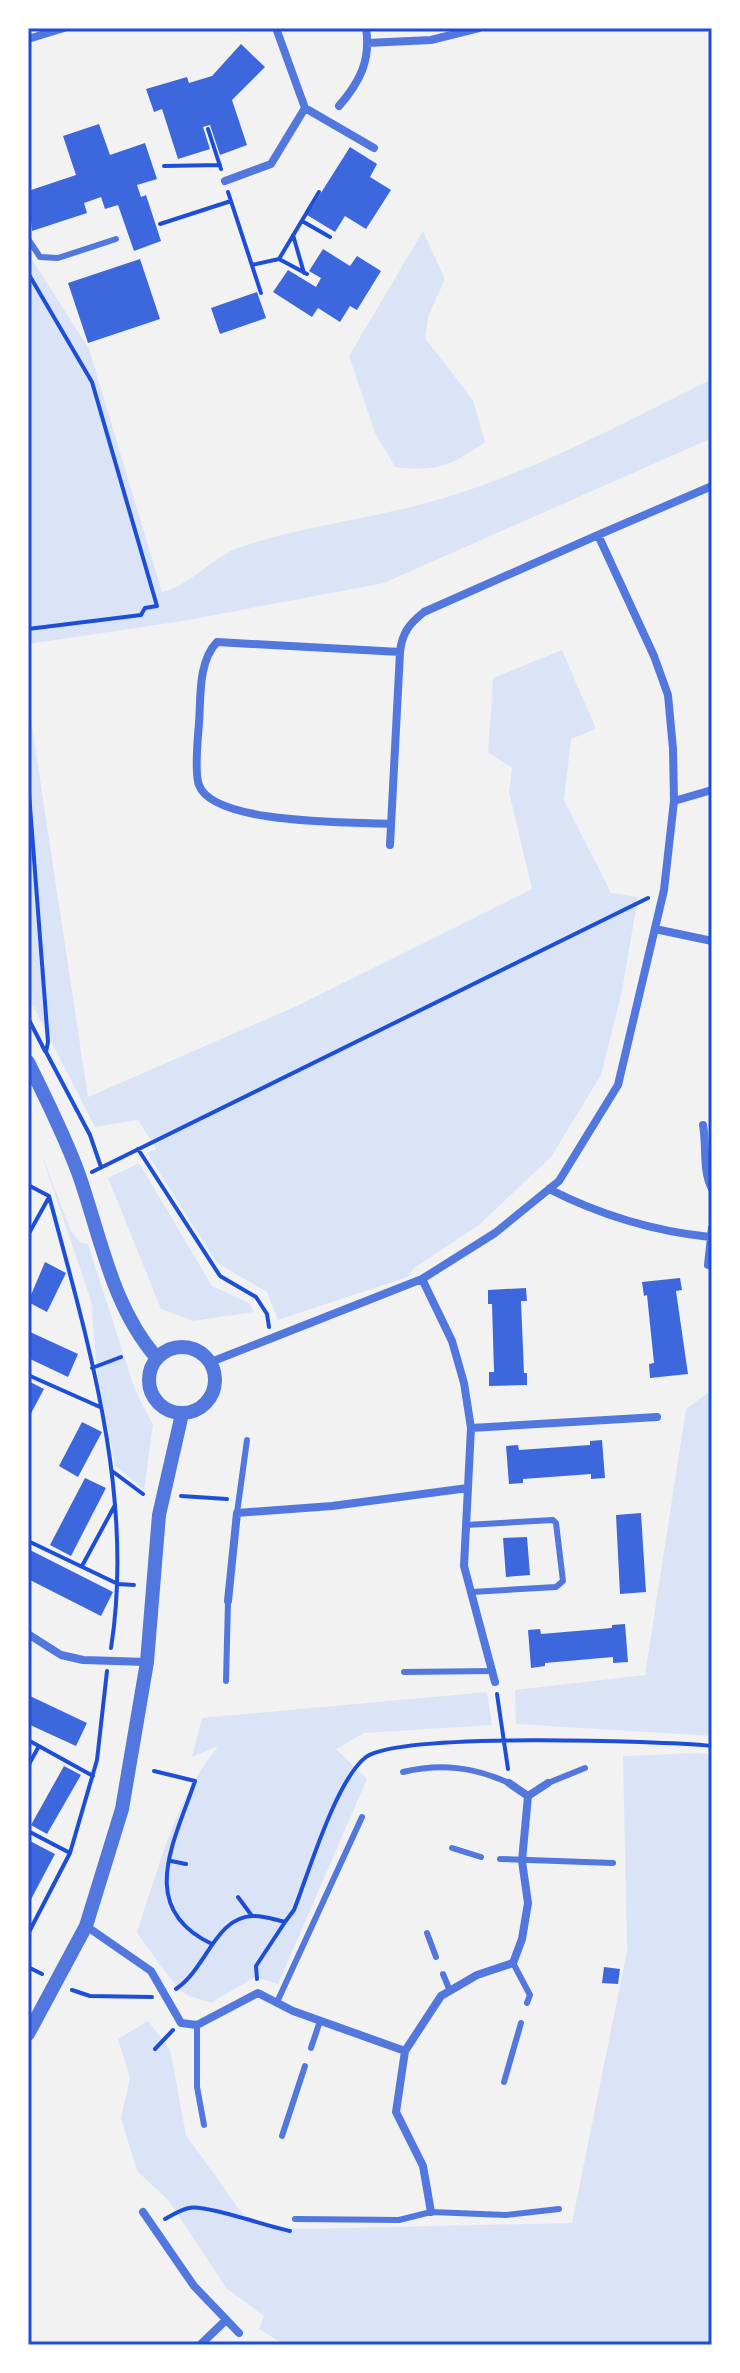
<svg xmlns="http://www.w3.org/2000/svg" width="740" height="2373" viewBox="0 0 740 2373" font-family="Overpass,sans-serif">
	<rect width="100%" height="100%" fill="#f2f2f2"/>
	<path fill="#dbe4f7" d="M 423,231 L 445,279 L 428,317 L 425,338 L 473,400 L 485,442 C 451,466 437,472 395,467 L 375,433 L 349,356 Z
		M 28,253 L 89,349 L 162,592 C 194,584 214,554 246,545 C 309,525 377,518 440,499 C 536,471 623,423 712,379 L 712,438 L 384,583 L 183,621 L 28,644 Z
		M 562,650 L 596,729 L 571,739 L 564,800 L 611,893 L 638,897 L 622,991 L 601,1075 L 551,1157 L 479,1225 L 414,1268 L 408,1277 L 278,1320 L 267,1292 L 217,1263 L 147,1153 L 156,1149 L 138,1120 L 95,1127 L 28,996 L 28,700 L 88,1097 L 297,1006 L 532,889 L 509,792 L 512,768 L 488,752 L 493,678 Z
		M 40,1150 L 71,1231 L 81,1243 L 88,1244 L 135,1390 L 153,1425 L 144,1490 L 115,1465 L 97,1372 L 91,1301 Z
		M 139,1163 L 212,1286 L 249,1303 L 254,1312 L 193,1321 L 161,1309 L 108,1178 Z
		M 712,1390 L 712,1736 L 516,1724 L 515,1690 L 645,1675 L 686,1409 Z
		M 487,1692 L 492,1725 L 364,1733 L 336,1749 L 367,1779 L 278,1984 L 255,1977 L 211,2003 C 202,2000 190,1997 182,1992 C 178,1989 140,1938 137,1932 C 159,1868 175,1799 218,1746 L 192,1757 L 202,1718 Z
		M 699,1753 L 712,1755 L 712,2345 L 285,2345 L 259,2329 L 264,2316 L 226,2288 L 169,2201 L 137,2171 L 121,2118 L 130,2078 L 118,2039 L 148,2021 L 170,2049 L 186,2135 L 247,2220 L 299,2229 L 572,2223 L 627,1951 L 623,1756 Z"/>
	<path fill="#3d67dc" d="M 241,44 L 265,67 L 232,100 L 247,145 L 220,155 L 210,125 L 203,127 L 210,149 L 178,159 L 162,109 L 154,112 L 146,89 L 187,77 L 189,83 L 212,76 Z
		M 99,124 L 110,155 L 145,143 L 157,179 L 137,185 L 141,197 L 146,195 L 161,241 L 134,251 L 118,205 L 105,209 L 101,197 L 84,203 L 87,213 L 32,231 L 28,191 L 76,175 L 63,136 Z
		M 350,147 L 377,164 L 370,177 L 391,190 L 366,229 L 345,216 L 335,232 L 307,215 Z
		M 323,249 L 350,266 L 357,256 L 381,271 L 357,310 L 350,306 L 340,322 L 318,308 L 312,317 L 273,292 L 288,270 L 316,287 L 321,278 L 309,271 Z
		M 140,259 L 160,319 L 88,343 L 68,283 Z
		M 257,292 L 266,318 L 220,334 L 211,308 Z
		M 45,1262 L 66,1273 L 47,1312 L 28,1302 Z
		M 680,1278 L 682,1290 L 676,1291 L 688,1374 L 650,1378 L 649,1364 L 654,1363 L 647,1295 L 644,1296 L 642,1282 Z
		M 526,1288 L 527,1301 L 521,1301 L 524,1373 L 527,1373 L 527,1385 L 489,1386 L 489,1372 L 494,1372 L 492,1304 L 488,1304 L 488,1290 Z
		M 28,1331 L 78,1354 L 68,1377 L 28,1358 Z
		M 28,1381 L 44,1389 L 28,1419 Z
		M 82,1422 L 102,1432 L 78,1477 L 59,1466 Z
		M 602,1440 L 605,1478 L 591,1479 L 591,1474 L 523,1479 L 523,1483 L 509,1484 L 506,1446 L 518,1445 L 519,1450 L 590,1445 L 590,1441 Z
		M 85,1478 L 106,1488 L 71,1556 L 50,1545 Z
		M 641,1513 L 646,1592 L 620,1594 L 616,1515 Z
		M 527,1537 L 530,1575 L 506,1577 L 503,1538 Z
		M 28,1549 L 113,1592 L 101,1616 L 28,1579 Z
		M 625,1624 L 628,1662 L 613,1663 L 613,1657 L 545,1663 L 545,1666 L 531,1668 L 528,1630 L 540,1629 L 541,1634 L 612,1628 L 612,1625 Z
		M 28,1695 L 87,1723 L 76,1746 L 28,1724 Z
		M 64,1766 L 81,1775 L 47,1834 L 31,1825 Z
		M 28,1840 L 55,1854 L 28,1905 Z
		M 604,1967 L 620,1969 L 618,1984 L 602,1983 Z"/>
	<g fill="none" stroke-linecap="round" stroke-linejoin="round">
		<path stroke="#1d4ed8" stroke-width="4" d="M 208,129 L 221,169
			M 164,166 L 220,165
			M 228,192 L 261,293
			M 302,221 L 330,237
			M 160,224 L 231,201
			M 293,235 L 304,273
			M 279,259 L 307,274
			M 252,265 L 279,259 L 319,192
			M 28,273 L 92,382 L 157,606 L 145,608 L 141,615 L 133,616 L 28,629
			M 28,780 L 48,1042 L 46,1052 L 90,1135 L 101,1167
			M 28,1018 L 45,1051
			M 138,1149 L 220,1276 L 256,1297 L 267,1314 L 269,1327
			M 92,1172 L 648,898
			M 28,1185 L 49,1196 C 88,1342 135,1496 111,1648
			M 28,1235 L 48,1199
			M 92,1368 L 121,1357
			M 28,1375 L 100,1407
			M 112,1471 L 143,1494
			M 181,1496 L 227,1499
			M 28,1541 L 118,1584 L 134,1585
			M 82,1566 L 115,1505
			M 497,1694 L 508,1769
			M 28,1740 L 93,1776
			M 28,1766 L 39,1746
			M 154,1771 L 195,1781 C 174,1843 136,1908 212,1944
			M 28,1831 L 70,1853
			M 171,1861 L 186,1864
			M 238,1897 L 252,1916
			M 28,1934 L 70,1853 L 97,1760 L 107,1671
			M 28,1967 L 42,1974
			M 257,1979 L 256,1966 L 285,1922
			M 176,1989 C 207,1968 215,1917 253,1916 C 263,1915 275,1920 285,1922 L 294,1910 C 309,1872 336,1780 366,1757 C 400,1732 659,1741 712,1746
			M 72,1990 L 90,1996 L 152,1997
			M 155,2049 L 173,2030
			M 165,2219 C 172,2215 180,2210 189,2208 C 204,2204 269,2227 290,2231"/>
		<path stroke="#5277de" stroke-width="6" d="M 28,239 L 40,257 L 58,258 L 116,239
			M 237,1513 L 247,1440
			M 466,1525 L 553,1520 L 556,1523 L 563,1581 L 556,1587 L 472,1592
			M 404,1672 L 493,1671
			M 226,1681 L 228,1601
			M 403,1772 C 441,1763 474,1767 509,1783
			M 548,1783 L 585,1768
			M 452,1848 L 481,1857
			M 500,1859 L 613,1863
			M 427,1933 L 436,1957
			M 513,1963 L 530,1995 L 527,2003
			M 443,1974 L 450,1991
			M 278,2000 L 362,1817
			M 197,2025 L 197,2087 L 204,2125
			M 311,2048 L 320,2021
			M 504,2082 L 521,2023
			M 282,2136 L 305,2066
			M 295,2219 L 399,2220 L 431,2212 L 506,2215 L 559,2209"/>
		<path stroke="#5277de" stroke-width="8" d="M 28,39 L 64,28
			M 367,43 L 431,40 L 479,28
			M 339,106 C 360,82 371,60 366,28
			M 305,108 L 374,148
			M 225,181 L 271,164 L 305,108 L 276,28
			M 598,535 L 712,486
			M 674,801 L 712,790
			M 391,824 C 354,822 213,825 199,785 C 194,773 198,737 199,723 C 201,696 198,662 217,642 L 400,652
			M 655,929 L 712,941
			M 703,1125 C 707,1146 702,1170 712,1189
			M 549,1189 C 600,1215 652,1231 710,1237
			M 708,1265 L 712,1228
			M 422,1279 L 452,1341 L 464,1383 L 471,1428 L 464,1566 L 495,1682
			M 211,1362 L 422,1279 L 495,1233 L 559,1181 L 618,1085 L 664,890 L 674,801 L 673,749 L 668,695 L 654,656 L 598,535 L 424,612 C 409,624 402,633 400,652 L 390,845
			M 471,1428 L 657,1417
			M 228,1601 L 237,1513 L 332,1506 L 468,1488
			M 28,1634 L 61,1655 L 83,1660 L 147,1662
			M 528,1796 L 548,1783
			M 86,1926 L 151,1971 L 181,2023 L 197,2025 L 258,1993 L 293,2011 L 405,2051 L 441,1996 L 477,1975 L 513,1963 L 522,1939 L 528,1903 L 522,1861 L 528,1796 L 509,1783
			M 405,2051 L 396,2112 L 423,2166 L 431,2212
			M 143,2212 L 194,2286 L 239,2333
			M 200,2345 L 226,2320"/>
		<path stroke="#5277de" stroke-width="14" d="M 28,1062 C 46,1099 65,1136 79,1175 C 101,1238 112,1306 156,1357
			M149 1380a33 33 0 1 1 66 0a33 33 0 1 1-66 0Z
			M 28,2034 L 86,1926 L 122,1809 L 147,1662 L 159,1515 L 182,1414"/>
	</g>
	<rect width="740" height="2373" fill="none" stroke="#ffffff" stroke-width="60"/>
	<rect x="30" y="30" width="680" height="2313" fill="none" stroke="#1d4ed8" stroke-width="3"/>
</svg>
